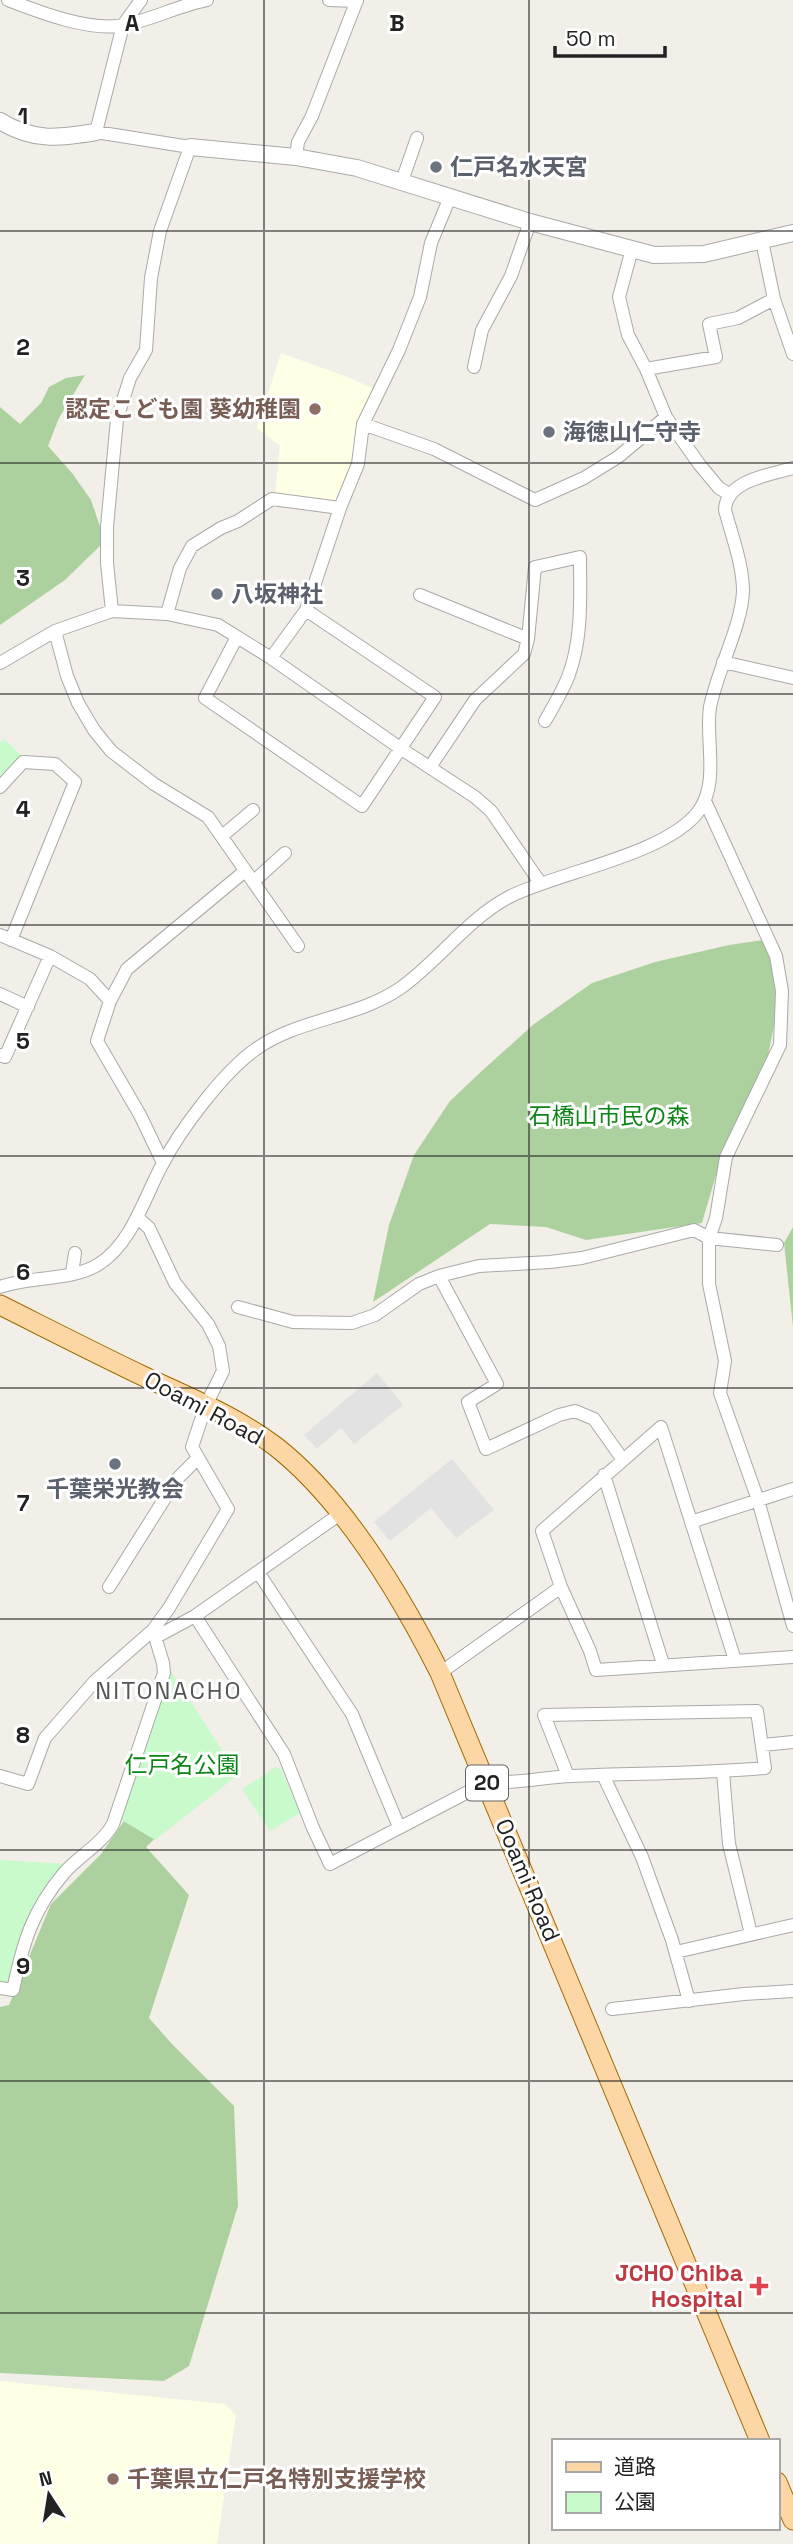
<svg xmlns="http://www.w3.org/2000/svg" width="793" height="2544" viewBox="0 0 793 2544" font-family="'Space Grotesk','Noto Sans JP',sans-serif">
	<rect width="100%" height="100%" fill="#f2efe9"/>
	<path fill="#ffffe5" d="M 281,353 L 353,379 L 375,390 L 341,498 L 327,503 L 275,495 L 280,446 L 257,428 Z
		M 0,2381 L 225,2404 L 236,2415 L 217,2544 L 0,2544 Z"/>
	<path fill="#add19e" d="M 85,375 L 59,418 L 48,446 L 72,473 L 91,500 L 105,541 L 65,580 L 0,625 L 0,407 L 20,424 L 41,403 L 49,387 L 66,378 Z
		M 763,940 L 777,965 L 777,1012 L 767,1060 L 720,1161 L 702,1223 L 586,1240 L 546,1227 L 490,1224 L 373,1302 L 389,1225 L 414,1155 L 450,1101 L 484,1069 L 534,1024 L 592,983 L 655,962 L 729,945 Z
		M 793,1227 L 793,1327 L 784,1243 Z
		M 213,1785 L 146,1847 L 189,1895 L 149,2018 L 171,2043 L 234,2106 L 238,2206 L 189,2366 L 164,2381 L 0,2373 L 0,2007 L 9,2005 L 51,1904 L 101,1854 L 142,1795 Z"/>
	<path fill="#c8facc" d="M 4,739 L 21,755 L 0,776 L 0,743 Z
		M 171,1671 L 238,1775 L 155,1840 L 120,1819 Z
		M 276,1767 L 281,1769 L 300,1813 L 270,1831 L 242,1789 Z
		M 0,1860 L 69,1864 L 28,1915 L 12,1986 L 0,1985 Z"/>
	<path fill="#e2e2e2" d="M 377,1373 L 403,1405 L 354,1444 L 341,1428 L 317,1448 L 304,1435 Z
		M 452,1459 L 494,1510 L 456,1538 L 431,1508 L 390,1541 L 374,1522 Z"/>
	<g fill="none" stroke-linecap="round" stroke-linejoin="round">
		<g stroke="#a9a9a9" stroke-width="14">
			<path id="minor" d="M 8,0 C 39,12 90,32 124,25 C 152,20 179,5 207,0
				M 329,0 L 357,1
				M 296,157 L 298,142 L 312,116 L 357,0
				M 402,181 L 417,138
				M 762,241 L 774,299 L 793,354
				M 632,249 L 619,297 L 628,335 L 646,369 L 666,417 L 699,464 L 719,488 L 729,494
				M 474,367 L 482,330 L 511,276 L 530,222
				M 646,369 L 716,357 L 709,324 L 738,318 L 774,299
				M 363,424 L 434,449 L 535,500 L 584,478 L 618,457 L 666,417
				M 420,595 L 528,639
				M 112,611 L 107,563 L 107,527 L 117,419 L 130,378 L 146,350 L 151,278 L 160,231 L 190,147 L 96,132 L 123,25 L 141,0
				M 167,614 L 180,568 L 192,546 L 221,528 L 238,521 L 272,499 L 340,508
				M 55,631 L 67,676 L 78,703 L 94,730 L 111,751 L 154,784 L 208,817 L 298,946
				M 237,637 L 205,698 L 362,806 L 435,697 L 306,610
				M 271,658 L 306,610 L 340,508 L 358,464 L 363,424 L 399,350 L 420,297 L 431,243 L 450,197
				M 723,662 L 793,678
				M 0,663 L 55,631 L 112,611 L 167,614 L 218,625 L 271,658 L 400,748 L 475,797 L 491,811 L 541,884
				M 430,767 L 475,700 L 524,654 L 528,639 L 535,567 L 580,557 C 580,597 583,638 568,677 C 562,692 553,707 545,721
				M 0,787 L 23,762 L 55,764 L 75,782 L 11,940
				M 705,801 L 776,956 L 782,991 L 780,1045 L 726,1157 L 716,1218 L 709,1238 L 709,1284 L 725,1361 L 720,1393 L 758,1500 L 793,1626
				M 222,836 L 253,810
				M 253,882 L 285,853
				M 0,935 L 50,956 L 90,979 L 110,1001
				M 0,994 L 28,1007
				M 0,1055 L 5,1057 L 50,956
				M 163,1163 L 140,1115 L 97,1041 L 110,1001 L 127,969 L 245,871
				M 72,1273 L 75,1253
				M 439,1276 L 497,1384 L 468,1402 L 486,1449 L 559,1415 L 575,1411 L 594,1419 L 623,1460
				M 0,1287 C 29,1276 73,1281 99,1264 C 132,1243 144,1198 162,1165 C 180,1130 224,1071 256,1049 C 298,1019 356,1018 399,989 C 438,962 466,920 509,897 C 558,872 665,855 698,812 C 720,783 705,740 710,707 C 717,671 742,625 743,591 C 743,565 732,536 725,510 C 726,480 770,475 793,468
				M 238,1307 L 293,1322 L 352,1323 L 375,1315 L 419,1284 L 439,1276 L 479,1266 L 550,1262 L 582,1258 L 694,1230 L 709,1238 L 777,1245
				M 604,1475 L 663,1664
				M 691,1522 L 793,1489
				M 258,1572 L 352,1714 L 399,1827
				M 109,1587 L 177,1479 L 197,1459
				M 195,1616 L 284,1754 L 313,1828 L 330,1864 L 487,1782 C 516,1784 544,1777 572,1776 C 636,1773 701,1774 765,1768 L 757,1711 L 544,1715 L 568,1776
				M 156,1637 L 195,1616 L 340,1514
				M 735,1660 L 661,1427 L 542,1531 L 561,1587 L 590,1651 L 596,1670 L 793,1657
				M 440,1673 L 561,1587
				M 763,1745 L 793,1742
				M 723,1772 L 729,1844 L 751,1934
				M 603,1775 L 642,1857 L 672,1940 L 689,2001
				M 0,1776 L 28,1784 L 45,1738 L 95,1681 L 153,1630 L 169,1608 L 228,1509 L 192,1447 L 206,1405 L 223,1371 L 219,1346 L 208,1324 L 175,1283 L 149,1228 L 137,1217
				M 676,1952 L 793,1925
				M 0,1988 L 13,1990 C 23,1943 32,1911 64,1873 C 79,1856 102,1844 113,1824 L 164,1673 L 163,1663 L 153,1630
				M 612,2009 L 744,1994 L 793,1991"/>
		</g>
		<g stroke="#a9a9a9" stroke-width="18">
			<path id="tertiary" d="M 0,121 C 34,142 59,138 96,132
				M 190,147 L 296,157 L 357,168 L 530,222 L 654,255 L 704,254 L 793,233"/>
		</g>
		<g stroke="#a06b00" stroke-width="21">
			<path id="primary" d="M 0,1305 C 48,1329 95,1353 143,1376 C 188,1397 235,1416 275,1446 C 343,1499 401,1596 440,1673 L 760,2441
				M 777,2482 L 793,2520"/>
		</g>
		<use href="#minor" stroke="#fff" stroke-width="12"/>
		<use href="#tertiary" stroke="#fff" stroke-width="16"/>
		<use href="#primary" stroke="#fcd6a4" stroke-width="19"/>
	</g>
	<path fill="none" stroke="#222" stroke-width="2" stroke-opacity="0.55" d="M 264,0 L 264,2544M 529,0 L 529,2544M 0,231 L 793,231M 0,463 L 793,463M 0,694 L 793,694M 0,925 L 793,925M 0,1156 L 793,1156M 0,1388 L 793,1388M 0,1619 L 793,1619M 0,1850 L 793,1850M 0,2081 L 793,2081M 0,2313 L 793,2313"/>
	<g fill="#6b7280" stroke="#fff" stroke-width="2.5">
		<circle cx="436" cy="167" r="7"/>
		<circle cx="549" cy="432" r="7"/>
		<circle cx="217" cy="594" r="7"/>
		<circle cx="115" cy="1464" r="7"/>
	</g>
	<g fill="#8d6e63" stroke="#fff" stroke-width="2.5">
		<circle cx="315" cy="409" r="7"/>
		<circle cx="113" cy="2479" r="7"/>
	</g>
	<path fill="#e0444e" stroke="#fff" stroke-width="2.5" d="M755.5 2275.5h7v7h7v7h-7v7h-7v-7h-7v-7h7z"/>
	<g text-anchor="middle" stroke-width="6" stroke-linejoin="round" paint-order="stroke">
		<rect fill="#fff" stroke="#646464" stroke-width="2" x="466" y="1765.5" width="42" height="35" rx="5"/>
		<g font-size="21" font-weight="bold" fill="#222">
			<text x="487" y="1790">20</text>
		</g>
		<g font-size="23" font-weight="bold" fill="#5b616d" stroke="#fff" text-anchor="start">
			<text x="450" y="175">仁戸名水天宮</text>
			<text x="563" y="440">海徳山仁守寺</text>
			<text x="231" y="602">八坂神社</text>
			<text x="115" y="1497" text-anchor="middle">千葉栄光教会</text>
		</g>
		<g font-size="23" font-weight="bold" fill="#785e54" stroke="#fff" text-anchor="end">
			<text x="301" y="417">認定こども園 葵幼稚園</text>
			<text x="127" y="2487" text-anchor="start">千葉県立仁戸名特別支援学校</text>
		</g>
		<g font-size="23" fill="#0c8416" stroke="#fff">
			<text x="609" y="1124">石橋山市民の森</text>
			<text x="182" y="1773">仁戸名公園</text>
		</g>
		<g font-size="23" fill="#222" stroke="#fff">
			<text transform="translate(204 1408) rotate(28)" y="8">Ooami Road</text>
			<text transform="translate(528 1880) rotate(67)" y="8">Ooami Road</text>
		</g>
		<g font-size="23" font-weight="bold" fill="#be3a42" stroke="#fff" text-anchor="end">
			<text x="743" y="2281">JCHO Chiba<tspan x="743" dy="26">Hospital</tspan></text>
		</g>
		<g font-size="24" letter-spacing="2" fill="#555" stroke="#fff">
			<text x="169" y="1699">NITONACHO</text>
		</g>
	</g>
	<g font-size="23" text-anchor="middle" font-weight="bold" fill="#222" stroke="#fff" stroke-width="6" stroke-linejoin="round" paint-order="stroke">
		<text x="132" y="31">A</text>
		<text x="397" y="31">B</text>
		<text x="23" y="124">1</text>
		<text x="23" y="355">2</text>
		<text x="23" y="586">3</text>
		<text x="23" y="817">4</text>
		<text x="23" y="1049">5</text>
		<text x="23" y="1280">6</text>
		<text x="23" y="1511">7</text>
		<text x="23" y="1743">8</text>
		<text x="23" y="1974">9</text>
	</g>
	<rect x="552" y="2439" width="228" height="91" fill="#ffffff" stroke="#a7a7a7" stroke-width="2"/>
	<rect x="566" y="2462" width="35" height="10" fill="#fcd6a4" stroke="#a7a7a7" stroke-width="2"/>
	<text x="614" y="2474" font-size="21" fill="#222222">道路</text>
	<rect x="566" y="2492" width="35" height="21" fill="#c8facc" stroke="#a7a7a7" stroke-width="2"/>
	<text x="614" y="2509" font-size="21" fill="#222222">公園</text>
	<g transform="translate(49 2495) rotate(348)" stroke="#ffffff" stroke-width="5" paint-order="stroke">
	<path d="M0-5L12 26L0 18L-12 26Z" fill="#222222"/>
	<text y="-10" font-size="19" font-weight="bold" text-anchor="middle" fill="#222222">N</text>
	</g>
	<path d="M555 46v10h110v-10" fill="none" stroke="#222222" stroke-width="3.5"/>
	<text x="566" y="46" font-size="21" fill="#222222" stroke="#ffffff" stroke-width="5" paint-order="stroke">50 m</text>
</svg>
